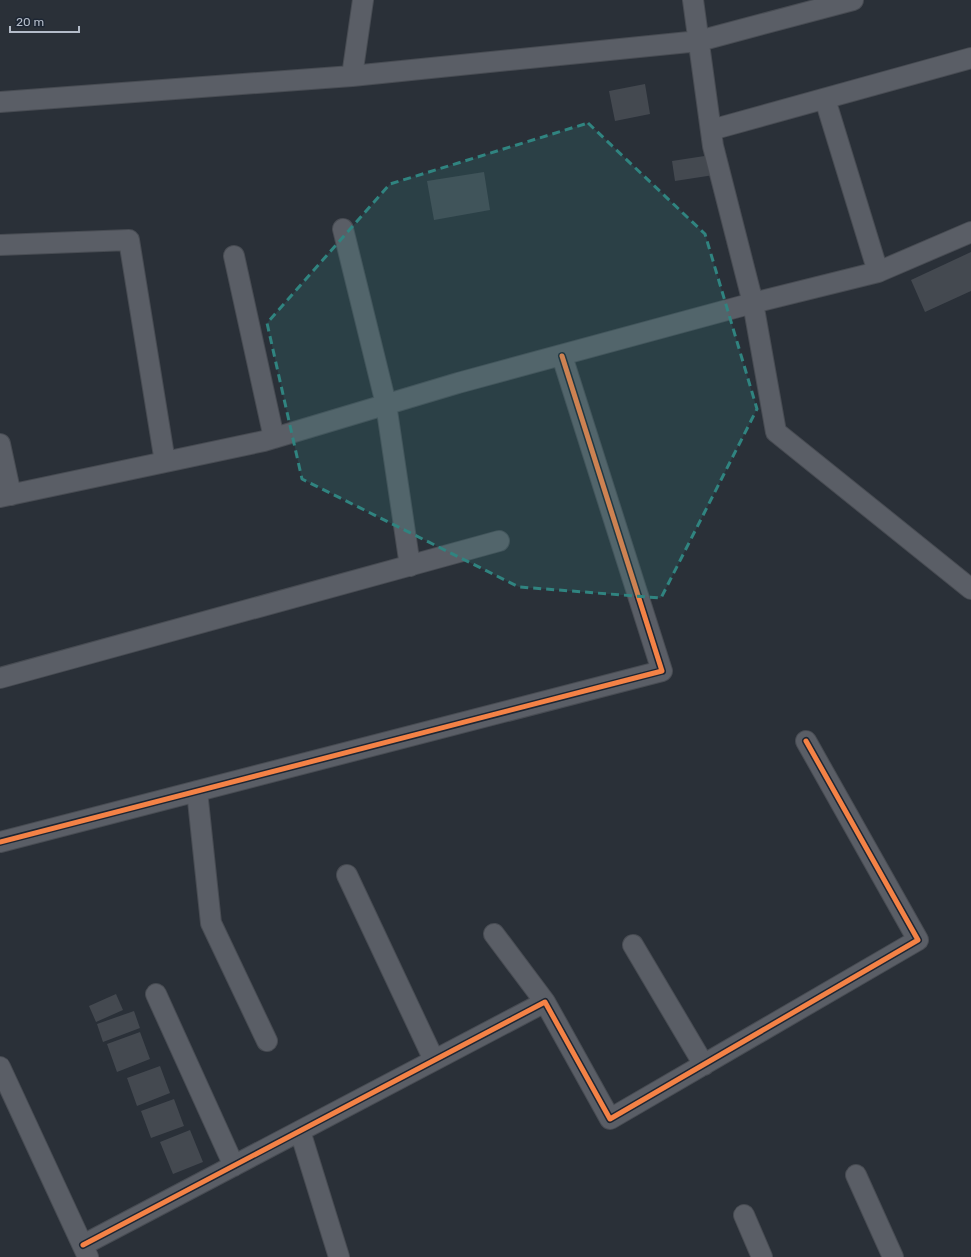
<svg xmlns="http://www.w3.org/2000/svg" width="971" height="1257" viewBox="0 0 971 1257" font-family="Rubik,sans-serif">
	<rect width="100%" height="100%" fill="#2a3038"/>
	<path fill="#444950" d="M 645,84 L 650,114 L 615,121 L 609,91 Z
		M 711,155 L 714,175 L 675,181 L 672,161 Z
		M 484,172 L 490,210 L 434,220 L 427,181 Z
		M 971,252 L 971,291 L 925,312 L 911,280 Z
		M 116,994 L 123,1010 L 96,1022 L 89,1006 Z
		M 134,1011 L 140,1028 L 103,1042 L 97,1024 Z
		M 140,1032 L 150,1059 L 117,1072 L 107,1044 Z
		M 160,1066 L 170,1093 L 137,1106 L 127,1078 Z
		M 174,1099 L 184,1126 L 151,1138 L 141,1111 Z
		M 190,1130 L 203,1162 L 173,1174 L 160,1142 Z"/>
	<g fill="none" stroke-linecap="round" stroke-linejoin="round">
		<g stroke="#484c53" stroke-width="22">
			<path id="street" d="M 693,0 L 713,146 L 753,303 L 776,432 L 971,589
				M 352,76 L 363,0
				M 825,99 L 878,272
				M 0,102 L 352,76 L 699,41 L 853,0
				M 711,130 L 971,58
				M 343,229 L 386,404 L 410,566
				M 0,245 L 129,240 L 165,462
				M 234,256 L 274,438
				M 0,444 L 11,495
				M 0,497 L 264,441 L 458,383 L 753,303 L 878,272 L 971,232
				M 0,678 L 499,541
				M 197,791 L 211,923 L 267,1041
				M 0,842 L 662,671 L 562,356
				M 347,875 L 434,1060
				M 494,934 L 545,1002
				M 633,945 L 704,1065
				M 156,994 L 234,1166
				M 0,1067 L 88,1257
				M 300,1131 L 339,1257
				M 856,1175 L 893,1257
				M 744,1215 L 762,1257
				M 83,1245 L 545,1002 L 610,1119 L 918,940 L 806,741"/>
		</g>
		<use href="#street" stroke="#5a5e66" stroke-width="20"/>
		<g stroke="#1d2633" stroke-width="8">
			<path id="cycleway" d="M 0,842 L 662,671 L 562,356
				M 83,1245 L 545,1002 L 610,1119 L 918,940 L 806,741"/>
		</g>
		<use href="#cycleway" stroke="#f48246" stroke-width="5"/>
	</g>
	<path fill="#308480" fill-opacity="0.2" stroke="#308480" stroke-width="3" stroke-dasharray="8 5" stroke-linejoin="round" d="M 588,123 L 705,234 L 757,409 L 661,598 L 519,587 L 302,479 L 267,323 L 390,184 Z"/>
	<path d="M10 26v6h69v-6" fill="none" stroke="#b4bcc9" stroke-width="2"/>
	<text x="16" y="26" font-size="12" fill="#b4bcc9" stroke="#1d2633" stroke-width="3" paint-order="stroke">20 m</text>
</svg>
